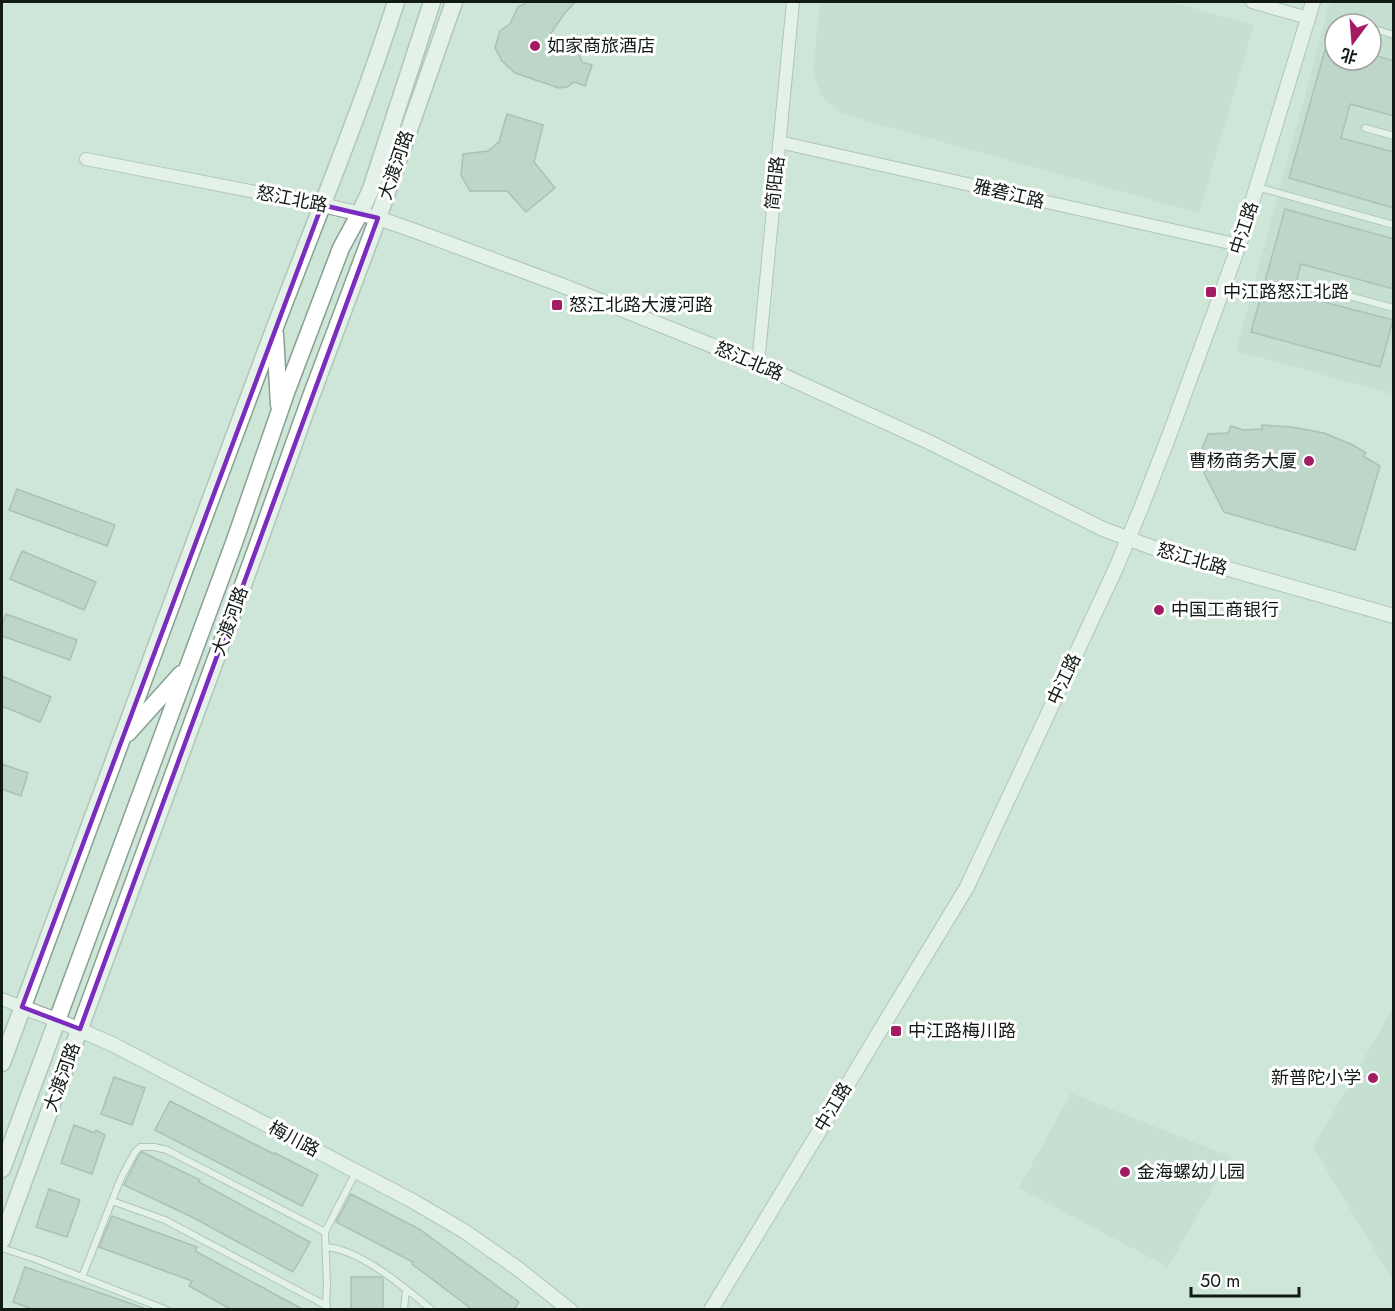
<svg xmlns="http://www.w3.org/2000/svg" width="1395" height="1311" viewBox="0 0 1395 1311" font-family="Jost,'Noto Sans SC',sans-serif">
	<rect width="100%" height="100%" fill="#cde6d7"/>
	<path fill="#bbdac7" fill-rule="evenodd" d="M 820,2 L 1171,2 L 1254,25 L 1199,213 L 842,114 L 821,96 L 813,72 Z
		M 1330,2 L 1393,2 L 1393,394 L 1236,351 ZM 1335,24 L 1371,24 L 1371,60 L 1335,60 Z
		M 1393,1008 L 1393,1281 L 1313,1147 Z
		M 1071,1093 L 1231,1157 L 1168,1267 L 1019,1188 Z"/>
	<path fill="#abc4b5" stroke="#7e9587" stroke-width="1.5" d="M 527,2 L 575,2 L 564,14 L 549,36 L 574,44 L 579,52 L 582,62 L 592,65 L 585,86 L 574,82 L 567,87 L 559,88 L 515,73 L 502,61 L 495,48 L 500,31 L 510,24 L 518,7 Z
		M 1332,25 L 1335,26 L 1335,60 L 1371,60 L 1371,54 L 1394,61 L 1394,116 L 1350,104 L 1341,138 L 1394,152 L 1394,208 L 1289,178 Z
		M 507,114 L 543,125 L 534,162 L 555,188 L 526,212 L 507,191 L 470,191 L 461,175 L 463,154 L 488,151 L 499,142 Z
		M 1285,209 L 1394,239 L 1394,289 L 1301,264 L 1293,294 L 1393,320 L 1380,367 L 1251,332 Z
		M 1262,425 L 1292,427 L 1324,433 L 1353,445 L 1366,453 L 1363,456 L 1380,466 L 1355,550 L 1224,512 L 1204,473 L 1209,464 L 1199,456 L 1208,434 L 1228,433 L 1231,426 L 1243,430 L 1262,429 Z
		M 17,489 L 115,525 L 107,546 L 9,510 Z
		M 22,551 L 96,582 L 84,610 L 10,579 Z
		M 6,614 L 77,640 L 70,660 L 2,636 L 2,625 Z
		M 2,676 L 51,697 L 40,722 L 2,706 Z
		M 2,764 L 28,773 L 21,796 L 2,789 Z
		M 114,1077 L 145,1088 L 132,1125 L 101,1114 Z
		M 170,1101 L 274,1154 L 275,1153 L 318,1175 L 302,1206 L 155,1130 Z
		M 74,1125 L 95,1133 L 96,1130 L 105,1135 L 92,1174 L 61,1163 Z
		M 142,1152 L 200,1180 L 199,1182 L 310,1242 L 293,1272 L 192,1217 L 124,1185 L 139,1155 Z
		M 49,1189 L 80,1200 L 67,1237 L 36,1227 Z
		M 351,1194 L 419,1229 L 519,1302 L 514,1310 L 473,1310 L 412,1264 L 413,1262 L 336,1222 Z
		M 112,1216 L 197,1247 L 195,1251 L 304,1310 L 232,1310 L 189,1286 L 192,1281 L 99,1247 Z
		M 25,1267 L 144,1308 L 144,1310 L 35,1310 L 13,1302 Z
		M 351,1277 L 381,1277 L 383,1279 L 383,1310 L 351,1310 Z"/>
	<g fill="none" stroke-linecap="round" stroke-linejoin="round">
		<g stroke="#89a092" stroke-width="8">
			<path id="service" d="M 1351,23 L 1355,24
				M 1371,28 L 1394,35
				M 1365,128 L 1394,136
				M 1257,187 L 1394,225
				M 1326,290 L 1394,308
				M 112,1201 L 165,1220 L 327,1306
				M 326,1247 C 361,1250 404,1287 432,1310
				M 2,1248 L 38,1260 L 167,1310
				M 82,1277 L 121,1178 L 135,1152 L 140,1147 L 154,1147 L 167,1150 L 325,1232
				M 326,1309 L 327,1283 L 325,1232 L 356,1172
				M 404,1310 L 406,1289"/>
		</g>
		<g stroke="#89a092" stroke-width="14">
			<path id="minor" d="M 1252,2 L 1308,18
				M 779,142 L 1239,245
				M 86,159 L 322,205
				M 758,364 L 793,2
				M 2,999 L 22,1007"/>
		</g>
		<g stroke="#89a092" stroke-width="16">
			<path id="tertiary" d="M 322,205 L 378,218 L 418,232 L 561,285 L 758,364 L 929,442 L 1103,529 L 1151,547 L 1394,616
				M 22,1007 L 57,1020 L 112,1044 L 411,1200 L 464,1231 L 517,1268 L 570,1310
				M 711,1310 L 967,887 L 1116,568 L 1141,508 L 1169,436 L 1239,245 L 1313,2"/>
		</g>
		<g stroke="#89a092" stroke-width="19">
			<path id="secondary" d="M 275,334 L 279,405
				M 128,733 L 181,674
				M 2,1063 C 89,822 180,583 269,343 C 312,229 359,117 396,2
				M 2,1169 L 235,540 L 287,390 L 341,248 L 360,213 L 371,189 L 432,2
				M 2,1240 L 257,547 L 310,399 L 378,218 L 454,2"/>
		</g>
		<use href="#service" stroke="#fff" stroke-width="6"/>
		<use href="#minor" stroke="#fff" stroke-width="12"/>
		<use href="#tertiary" stroke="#fff" stroke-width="14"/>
		<use href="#secondary" stroke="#fff" stroke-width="16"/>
	</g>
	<path d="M0 0H1395V1311H0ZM 322,205 L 378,218 L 80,1029 L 22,1007 Z" fill="#cde6d7" fill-opacity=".55" fill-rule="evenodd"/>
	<path fill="none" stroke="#7b2cbf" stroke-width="4.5" stroke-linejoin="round" d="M 322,205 L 378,218 L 80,1029 L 22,1007 Z"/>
	<g fill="#a41b63" stroke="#fff" stroke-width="2">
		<circle cx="535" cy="46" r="6"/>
		<rect x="1205" y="286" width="12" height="12" rx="3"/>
		<rect x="551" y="299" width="12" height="12" rx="3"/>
		<circle cx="1309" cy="461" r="6"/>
		<circle cx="1159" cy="610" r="6"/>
		<rect x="890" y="1025" width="12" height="12" rx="3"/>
		<circle cx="1373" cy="1078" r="6"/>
		<circle cx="1125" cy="1172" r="6"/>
	</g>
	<g text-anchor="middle" stroke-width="6" stroke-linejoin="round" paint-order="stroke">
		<g font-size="18" fill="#111a15" stroke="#fff" text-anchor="start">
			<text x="547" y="52">如家商旅酒店</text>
			<text x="1223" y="298">中江路怒江北路</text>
			<text x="569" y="311">怒江北路大渡河路</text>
			<text x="1297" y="467" text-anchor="end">曹杨商务大厦</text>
			<text x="1171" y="616">中国工商银行</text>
			<text x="908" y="1037">中江路梅川路</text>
			<text x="1361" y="1084" text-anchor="end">新普陀小学</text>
			<text x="1137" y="1178">金海螺幼儿园</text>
		</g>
		<g font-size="18" fill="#111a15" stroke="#fff">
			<text transform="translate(396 165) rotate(-71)" y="6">大渡河路</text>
			<text transform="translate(775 183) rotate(-84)" y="6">简阳路</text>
			<text transform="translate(1009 194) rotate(13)" y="6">雅砻江路</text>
			<text transform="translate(292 199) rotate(11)" y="6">怒江北路</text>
			<text transform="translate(1244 228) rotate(-72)" y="6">中江路</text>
			<text transform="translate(749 361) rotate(23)" y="6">怒江北路</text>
			<text transform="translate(1192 559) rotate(16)" y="6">怒江北路</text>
			<text transform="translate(230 621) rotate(-70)" y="6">大渡河路</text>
			<text transform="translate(1064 679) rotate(-65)" y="6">中江路</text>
			<text transform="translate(62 1077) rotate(-70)" y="6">大渡河路</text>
			<text transform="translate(833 1107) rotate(-59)" y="6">中江路</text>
			<text transform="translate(294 1139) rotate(28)" y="6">梅川路</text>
		</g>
	</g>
	<rect width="1395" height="1311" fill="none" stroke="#111a15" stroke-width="6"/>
	<g transform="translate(1353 42) rotate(196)"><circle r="28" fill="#ffffff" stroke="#a0a3a1" stroke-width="1.5"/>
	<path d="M0-4.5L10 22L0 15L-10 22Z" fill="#a41b63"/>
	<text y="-9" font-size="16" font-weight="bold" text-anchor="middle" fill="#111a15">北</text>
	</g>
	<path d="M1191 1287v9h108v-9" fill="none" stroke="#111a15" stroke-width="3"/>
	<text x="1200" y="1287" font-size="18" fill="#111a15" stroke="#ffffff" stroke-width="4.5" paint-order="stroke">50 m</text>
</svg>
